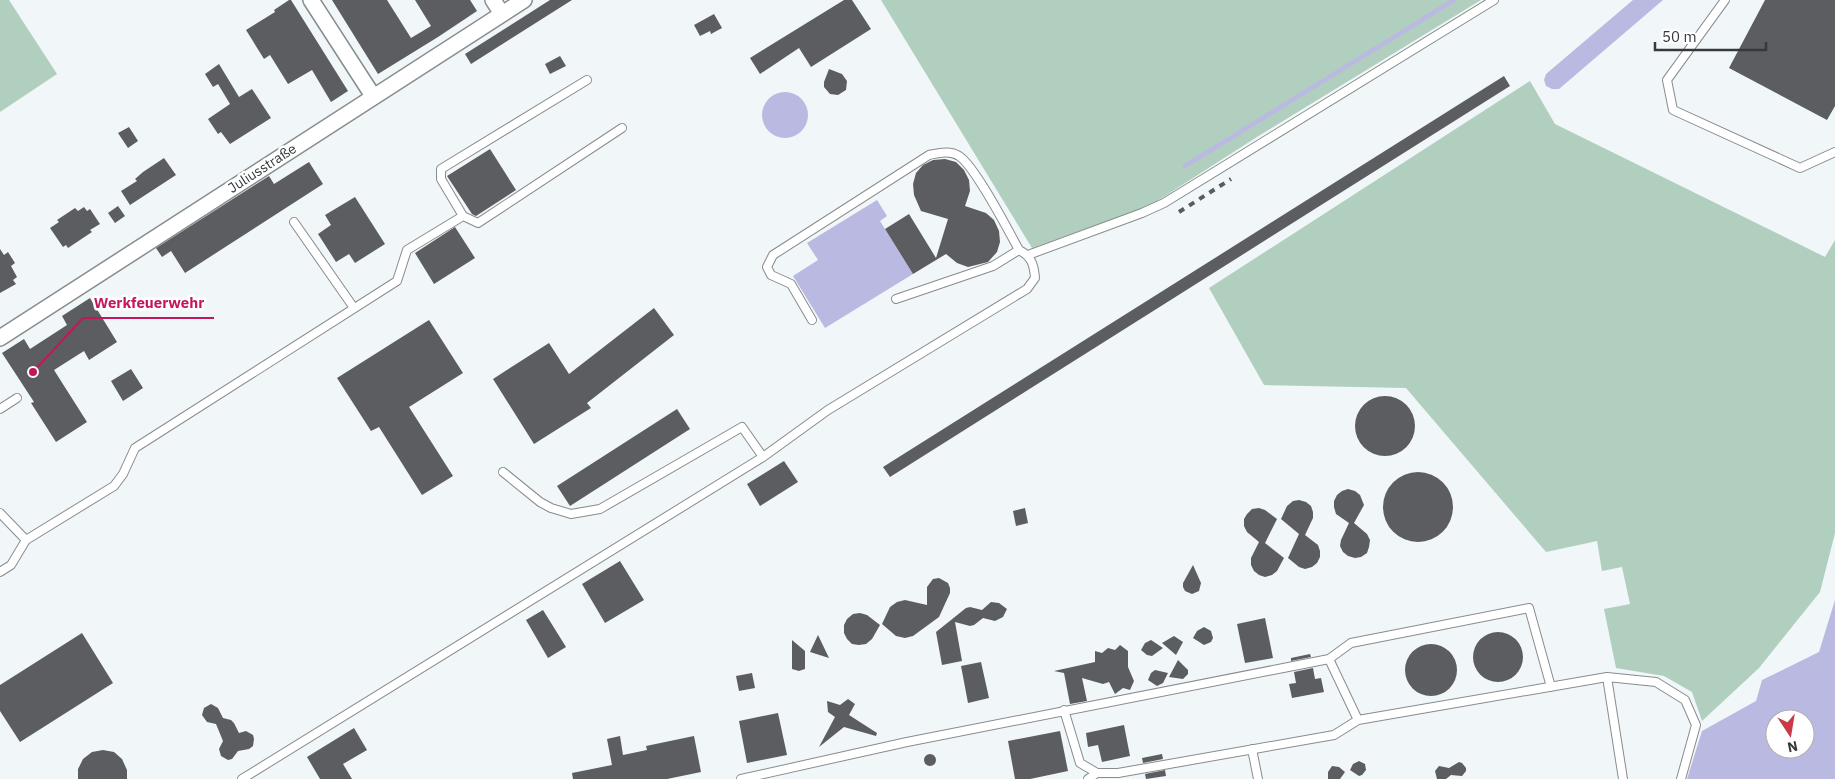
<svg xmlns="http://www.w3.org/2000/svg" width="1835" height="779" viewBox="0 0 1835 779" font-family="'IBM Plex Sans',sans-serif">
	<rect width="100%" height="100%" fill="#f1f6f8"/>
	<path fill="#b1cfbf" d="M 0,0 L 9,0 L 57,74 L 0,112 Z
		M 881,0 L 1481,0 L 1257,137 L 1151,205 L 1032,248 Z
		M 1530,81 L 1555,124 L 1825,257 L 1835,240 L 1835,533 L 1820,592 L 1759,668 L 1702,721 L 1692,692 L 1664,676 L 1616,668 L 1604,609 L 1630,604 L 1622,567 L 1602,571 L 1597,541 L 1546,552 L 1406,388 L 1264,385 L 1209,288 Z"/>
	<path fill="#bab9e1" fill-rule="evenodd" d="M 1633,0 L 1663,0 L 1559,89 L 1552,89 L 1546,86 L 1544,80 L 1546,74 Z
		M762 115a23 23 0 1 1 46 0a23 23 0 1 1-46 0Z
		M 877,200 L 887,216 L 880,221 L 913,274 L 825,328 L 793,276 L 818,260 L 807,243 Z
		M 1835,600 L 1835,779 L 1687,779 L 1702,731 L 1756,701 L 1762,680 L 1819,652 ZM 1775,719 L 1805,719 L 1805,749 L 1775,749 Z"/>
	<g fill="none" stroke-linecap="round" stroke-linejoin="round">
		<path stroke="#bab9e1" stroke-width="4.5" d="M 1185,166 L 1454,0"/>
	</g>
	<path fill="#5b5d61" d="M 289,0 L 291,0 L 348,91 L 331,102 L 312,70 L 288,84 L 270,55 L 264,59 L 246,30 L 275,12 L 274,10 Z
		M 332,0 L 387,0 L 411,38 L 431,26 L 415,0 L 470,0 L 477,11 L 438,37 L 378,74 Z
		M 550,0 L 572,0 L 471,64 L 465,54 Z
		M 844,0 L 852,0 L 871,29 L 811,67 L 799,48 L 760,74 L 750,58 Z
		M 1765,0 L 1835,0 L 1835,106 L 1827,120 L 1729,68 Z
		M 714,14 L 722,28 L 711,34 L 710,31 L 700,36 L 694,25 Z
		M 560,56 L 566,66 L 550,74 L 545,64 Z
		M 219,64 L 239,97 L 252,89 L 271,118 L 230,144 L 221,132 L 218,134 L 208,119 L 230,104 L 218,84 L 213,87 L 205,74 Z
		M 829,69 L 842,74 L 847,81 L 846,90 L 838,95 L 830,94 L 824,87 L 824,82 Z
		M 1504,76 L 1510,86 L 890,477 L 883,467 Z
		M 129,127 L 138,141 L 128,148 L 118,133 Z
		M 490,149 L 516,190 L 476,216 L 472,214 L 447,176 Z
		M 164,158 L 176,175 L 130,205 L 121,191 L 137,181 L 135,179 L 143,172 Z
		M 945,159 L 956,162 L 964,170 L 969,180 L 970,191 L 965,206 L 986,213 L 994,220 L 999,231 L 1000,242 L 997,252 L 988,262 L 968,267 L 957,263 L 946,254 L 913,274 L 885,229 L 909,214 L 936,258 L 948,219 L 921,211 L 914,195 L 913,184 L 916,173 L 923,165 L 933,160 Z
		M 309,162 L 323,184 L 185,273 L 171,251 L 162,257 L 156,248 L 269,176 L 274,184 Z
		M 355,197 L 385,244 L 355,263 L 349,254 L 336,262 L 318,234 L 331,225 L 325,215 Z
		M 118,206 L 125,216 L 115,223 L 108,213 Z
		M 84,207 L 87,211 L 90,209 L 100,224 L 90,230 L 92,232 L 68,248 L 66,245 L 63,247 L 50,228 L 59,222 L 57,220 L 75,208 L 78,211 Z
		M 455,227 L 475,258 L 434,284 L 415,253 Z
		M 0,249 L 4,255 L 8,252 L 15,263 L 11,266 L 17,277 L 13,280 L 16,284 L 0,293 Z
		M 90,298 L 117,342 L 89,360 L 84,351 L 54,370 L 87,422 L 56,442 L 31,403 L 34,402 L 2,353 L 24,339 L 30,349 L 67,325 L 62,316 Z
		M 654,308 L 674,335 L 587,403 L 591,408 L 534,444 L 493,379 L 549,343 L 569,374 Z
		M 429,320 L 463,373 L 409,407 L 453,476 L 422,495 L 379,427 L 371,431 L 337,378 Z
		M 131,369 L 143,388 L 123,401 L 111,381 Z
		M1355 426a30 30 0 1 1 60 0a30 30 0 1 1-60 0Z
		M 677,409 L 690,429 L 570,506 L 557,486 Z
		M 784,461 L 798,482 L 760,506 L 747,484 Z
		M1383 507a35 35 0 1 1 70 0a35 35 0 1 1-70 0Z
		M 1348,489 L 1355,491 L 1360,495 L 1364,505 L 1354,523 L 1367,534 L 1370,540 L 1369,547 L 1367,553 L 1361,557 L 1355,558 L 1348,556 L 1343,552 L 1340,546 L 1341,540 L 1349,523 L 1336,514 L 1334,507 L 1334,501 L 1337,495 L 1342,491 Z
		M 1299,500 L 1306,502 L 1311,506 L 1313,512 L 1313,518 L 1305,535 L 1318,545 L 1320,551 L 1320,557 L 1317,563 L 1312,567 L 1305,569 L 1299,567 L 1288,558 L 1299,534 L 1281,519 L 1287,506 L 1293,501 Z
		M 1025,508 L 1028,523 L 1016,526 L 1013,511 Z
		M 1259,508 L 1265,510 L 1277,519 L 1265,543 L 1284,558 L 1277,571 L 1272,575 L 1265,577 L 1259,575 L 1254,571 L 1251,565 L 1251,558 L 1259,542 L 1247,532 L 1244,526 L 1244,519 L 1247,514 L 1252,509 Z
		M 620,561 L 644,600 L 605,623 L 582,584 Z
		M 1193,565 L 1201,583 L 1199,591 L 1192,594 L 1185,591 L 1183,587 L 1183,583 Z
		M 939,578 L 948,583 L 950,588 L 950,593 L 939,617 L 913,636 L 905,638 L 896,636 L 882,624 L 890,607 L 897,602 L 905,600 L 927,605 L 927,587 L 933,579 Z
		M 991,602 L 999,603 L 1007,609 L 1003,617 L 995,621 L 983,618 L 974,625 L 970,626 L 955,622 L 962,661 L 942,665 L 936,632 L 966,608 L 970,607 L 982,610 Z
		M 543,610 L 566,647 L 548,658 L 526,620 Z
		M 860,613 L 867,615 L 880,625 L 872,639 L 866,644 L 859,645 L 852,644 L 847,639 L 844,633 L 844,625 L 847,619 L 853,614 Z
		M 1265,618 L 1273,658 L 1245,663 L 1237,624 Z
		M 1204,627 L 1211,631 L 1213,638 L 1211,642 L 1204,645 L 1193,638 L 1197,631 Z
		M1473 657a25 25 0 1 1 50 0a25 25 0 1 1-50 0Z
		M 82,633 L 113,683 L 20,742 L 0,711 L 0,685 Z
		M 818,635 L 829,658 L 810,652 Z
		M 1174,636 L 1183,642 L 1176,655 L 1162,643 Z
		M 792,640 L 805,651 L 805,669 L 799,671 L 792,669 Z
		M 1151,640 L 1163,648 L 1152,656 L 1147,655 L 1141,650 L 1145,643 Z
		M1405 670a26 26 0 1 1 52 0a26 26 0 1 1-52 0Z
		M 1120,645 L 1128,651 L 1128,667 L 1134,681 L 1130,690 L 1123,688 L 1115,694 L 1109,682 L 1103,684 L 1082,678 L 1087,701 L 1070,704 L 1064,673 L 1054,671 L 1095,662 L 1095,651 L 1102,653 L 1108,648 L 1115,650 Z
		M 1310,654 L 1311,657 L 1291,661 L 1291,658 Z
		M 1178,660 L 1188,670 L 1188,674 L 1183,679 L 1169,677 Z
		M 981,662 L 989,698 L 968,703 L 961,666 Z
		M 1313,668 L 1315,679 L 1321,678 L 1324,692 L 1292,698 L 1289,684 L 1296,683 L 1294,672 Z
		M 1155,670 L 1168,673 L 1163,683 L 1157,686 L 1148,680 L 1151,673 Z
		M 752,673 L 755,688 L 739,691 L 736,676 Z
		M 848,699 L 855,704 L 849,715 L 877,733 L 876,736 L 844,727 L 819,747 L 835,717 L 828,712 L 827,701 L 840,705 Z
		M 211,704 L 218,708 L 223,718 L 231,720 L 234,723 L 239,733 L 246,731 L 253,735 L 254,739 L 253,746 L 249,749 L 238,751 L 232,759 L 228,760 L 221,756 L 219,749 L 223,741 L 216,724 L 207,722 L 202,715 L 204,708 Z
		M 778,713 L 787,755 L 747,763 L 739,721 Z
		M 1124,725 L 1130,756 L 1102,762 L 1098,745 L 1088,747 L 1086,733 Z
		M 354,728 L 367,750 L 343,764 L 352,779 L 320,779 L 307,757 Z
		M 1060,731 L 1068,771 L 1030,779 L 1015,779 L 1008,741 Z
		M 620,736 L 623,755 L 647,750 L 646,746 L 694,736 L 701,772 L 667,779 L 573,779 L 572,773 L 612,765 L 607,739 Z
		M 103,750 L 114,752 L 122,759 L 127,770 L 127,779 L 78,779 L 78,769 L 83,759 L 92,752 Z
		M924 760a6 6 0 1 1 12 0a6 6 0 1 1-12 0Z
		M 1162,754 L 1163,759 L 1143,763 L 1142,758 Z
		M 1359,761 L 1365,764 L 1366,770 L 1362,775 L 1359,776 L 1350,770 L 1353,764 Z
		M 1459,762 L 1462,763 L 1466,768 L 1466,771 L 1462,776 L 1451,775 L 1446,779 L 1437,779 L 1435,771 L 1439,766 L 1449,768 Z
		M 1332,766 L 1339,767 L 1345,772 L 1340,779 L 1328,779 L 1328,772 Z
		M 1165,770 L 1166,776 L 1146,779 L 1145,774 Z"/>
	<g fill="none" stroke-linecap="round" stroke-linejoin="round">
		<g stroke="#878c8e" stroke-width="10">
			<path id="service" d="M 1725,0 L 1667,80 L 1673,110 L 1800,168 L 1835,152
				M 587,80 L 441,169 L 441,179 L 463,216 L 478,223 L 622,128
				M 294,222 L 354,308
				M 1028,255 L 1142,213 L 1164,203 L 1494,0
				M 896,299 L 993,266 L 1019,250
				M 0,409 L 17,398
				M 503,472 L 540,502 L 551,508 L 571,514 L 600,509 L 742,427 L 763,457
				M 0,513 L 26,540
				M 0,572 L 11,565 L 26,540 L 114,486 L 123,474 L 135,448 L 397,281 L 407,250 L 463,216
				M 1329,659 L 1358,720 L 1607,677 L 1656,682 L 1685,700 L 1696,725 L 1681,779
				M 1607,677 L 1623,779
				M 1064,710 L 1080,763 L 1097,773 L 1118,773 L 1334,735 L 1358,720
				M 1252,749 L 1258,779
				M 242,779 L 763,457 L 828,410 L 1027,289 L 1035,278 C 1034,264 1031,256 1019,250 C 1008,230 975,166 959,156 C 950,150 939,153 929,155 L 773,255 L 767,267 L 771,275 L 791,284 L 812,320
				M 741,779 L 907,742 L 1329,659 L 1351,643 L 1529,608 L 1551,687
				M 1088,779 L 1097,773"/>
		</g>
		<g stroke="#878c8e" stroke-width="18">
			<path id="minor" d="M 311,0 L 373,96
				M 493,0 L 502,14
				M 0,338 L 524,0"/>
		</g>
		<use href="#service" stroke="#fff" stroke-width="8"/>
		<use href="#minor" stroke="#fff" stroke-width="15"/>
		<path stroke="#595c5d" stroke-width="4" stroke-dasharray="6 6" stroke-linecap="butt" d="M 1179,212 L 1231,179"/>
	</g>
	<g text-anchor="middle" stroke-width="5" stroke-linejoin="round" paint-order="stroke">
		<g font-size="14" fill="#363839" stroke="#fff">
			<text transform="translate(262 168) rotate(-33)" y="5">Juliusstraße</text>
		</g>
	</g>
	<path fill="none" stroke="#c2185b" stroke-width="2" d="M33 372L83 318H214"/>
	<circle fill="#c2185b" stroke="#fff" stroke-width="2" cx="33" cy="372" r="5"/>
	<g font-size="15" text-anchor="middle" font-weight="bold" fill="#c2185b" stroke="#fff" stroke-width="5" stroke-linejoin="round" paint-order="stroke">
		<text x="149" y="308">Werkfeuerwehr</text>
	</g>
	<g transform="translate(1790 734) rotate(168)"><circle r="24" fill="#ffffff" stroke="#afafb0"/>
	<path d="M0-4L9 19L0 12L-9 19Z" fill="#c93946"/>
	<text y="-8" font-size="14" font-weight="bold" text-anchor="middle" fill="#363839">N</text>
	</g>
	<path d="M1655 42v8h111v-8" fill="none" stroke="#363839" stroke-width="2.5"/>
	<text x="1662" y="42" font-size="15" fill="#363839" stroke="#ffffff" stroke-width="4" paint-order="stroke">50 m</text>
</svg>
